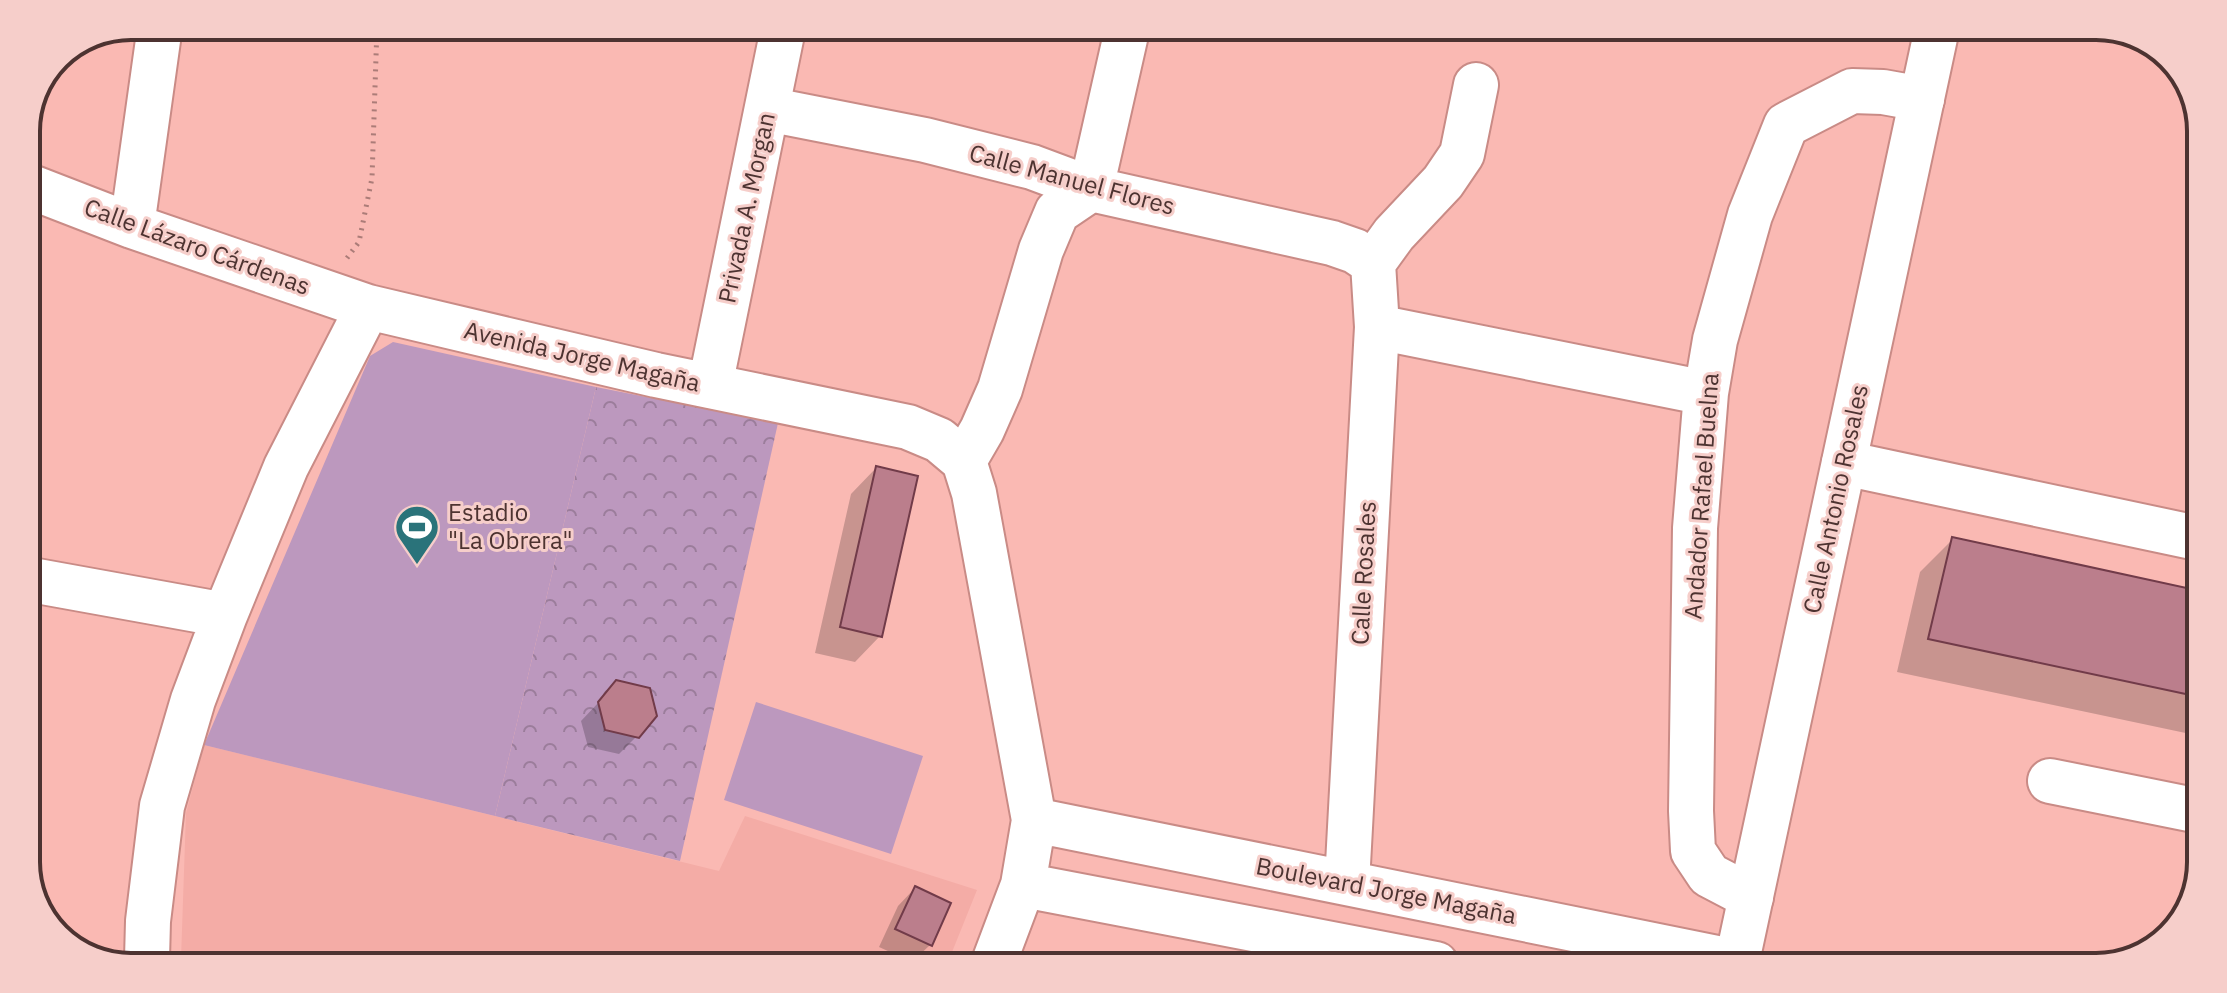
<svg xmlns="http://www.w3.org/2000/svg" width="2227" height="993" viewBox="0 0 2227 993" font-family="'IBM Plex Sans',sans-serif">
	<defs>
		<pattern id="park-crowns" width="20" height="18" patternUnits="userSpaceOnUse" patternTransform="scale(2)"><rect width="20" height="18" fill="#bc98be"/><path d="M2 6a3 3 0 1 1 6 0M12 15a3 3 0 1 1 6 0" fill="none" stroke="#9b7d9b"/></pattern>
	</defs>
	<rect width="100%" height="100%" fill="#fab9b3"/>
	<path fill="#f4aca6" d="M 204,745 L 719,871 L 745,816 L 977,890 L 948,962 L 181,959 L 186,813 Z"/>
	<path fill="url(#park-crowns)" d="M 596,387 L 778,423 L 680,861 L 495,816 Z"/>
	<path fill="#bc98be" d="M 393,342 L 596,387 L 495,816 L 204,745 L 370,356 Z
		M 756,702 L 923,756 L 891,854 L 724,800 Z"/>
	<path fill="#0003" d="M 876,468 L 880,636 L 855,662 L 815,653 L 851,494 Z
		M 1952,540 L 2196,592 L 2195,735 L 1897,672 L 1920,572 Z
		M 617,683 L 637,736 L 619,754 L 588,747 L 581,721 Z
		M 915,888 L 930,945 L 912,962 L 879,947 L 898,906 Z"/>
	<path fill="#bb7e8c" stroke="#713b49" stroke-width="2" d="M 876,466 L 918,476 L 882,637 L 840,627 Z
		M 1952,537 L 2196,590 L 2195,696 L 1928,639 Z
		M 616,680 L 650,688 L 657,716 L 639,738 L 605,730 L 598,702 Z
		M 915,886 L 951,903 L 932,946 L 895,929 Z"/>
	<g fill="none" stroke-linecap="round" stroke-linejoin="round">
		<g stroke="#c98b86" stroke-width="48">
			<path id="minor" d="M 767,109 L 925,140 L 1032,167 L 1091,189 L 1332,243 L 1355,251 L 1373,263
				M 26,185 L 132,226 L 368,307
				M 1091,189 L 1127,30
				M 132,226 L 160,26
				M 1373,263 L 1394,234 L 1443,182 L 1462,154 L 1476,85
				M 1377,327 L 1706,393
				M 710,386 L 783,29
				M 964,461 L 982,430 L 1000,389 L 1041,250 L 1057,212 L 1091,189
				M 1844,463 L 2197,538
				M 26,579 L 225,615
				M 2050,781 L 2194,810
				M 1034,820 L 1737,962
				M 1347,883 L 1377,327 L 1373,263
				M 1023,885 L 1436,964
				M 1751,897 L 1709,875 L 1693,851 L 1691,811 L 1695,528 L 1706,393 L 1715,340 L 1750,215 L 1786,125 L 1852,91 L 1883,92 L 1922,99
				M 147,959 L 148,921 L 162,806 L 193,700 L 225,615 L 286,467 L 368,307 L 656,375 L 908,427 L 939,440 L 964,461 L 974,493 L 1034,820 L 1023,885 L 994,962"/>
		</g>
		<g stroke="#c98b86" stroke-width="48">
			<path id="major" d="M 1736,966 L 1936,33"/>
		</g>
		<path stroke="#ab7c78" stroke-width="5" stroke-dasharray="2 6" stroke-linecap="butt" d="M 347,258 L 359,242 L 372,178 L 377,27"/>
		<use href="#minor" stroke="#fff" stroke-width="44"/>
		<use href="#major" stroke="#fff" stroke-width="44"/>
	</g>
	<defs>
		<g id="stadium-pin" transform="scale(2.3)"><path d="M0 17L-7.5 6A9.5 9.5 0 1 1 7.5 6Z" fill="#2a737a" stroke="#f6ceca"/><path d="M0-5a6.5 5 0 1 0 0 10a6.5 5 0 1 0 0-10ZM-3.5-1.8h7v3.6h-7Z" fill="#fff"/></g>
	</defs>
	<g fill-rule="evenodd">
		<use href="#stadium-pin" x="417" y="527"/>
	</g>
	<g text-anchor="middle" stroke-width="6" stroke-linejoin="round" paint-order="stroke">
		<g font-size="24" fill="#4d3331" stroke="#f6ceca">
			<text transform="translate(1072 180) rotate(15)" y="8">Calle Manuel Flores</text>
			<text transform="translate(747 208) rotate(-78)" y="8">Privada A. Morgan</text>
			<text transform="translate(197 247) rotate(20)" y="8">Calle Lázaro Cárdenas</text>
			<text transform="translate(582 357) rotate(13)" y="8">Avenida Jorge Magaña</text>
			<text transform="translate(1702 496) rotate(-86)" y="8">Andador Rafael Buelna</text>
			<text transform="translate(1836 499) rotate(-78)" y="8">Calle Antonio Rosales</text>
			<text transform="translate(1364 573) rotate(-87)" y="8">Calle Rosales</text>
			<text transform="translate(1386 891) rotate(11)" y="8">Boulevard Jorge Magaña</text>
		</g>
		<g font-size="24" fill="#4d3331" stroke="#f6ceca" text-anchor="start">
			<text x="448" y="521">Estadio<tspan x="448" dy="28">"La Obrera"</tspan></text>
		</g>
	</g>
	<path d="M0 0H2227V993H0ZM131 40H2096A91 91 0 0 1 2187 131V862A91 91 0 0 1 2096 953H131A91 91 0 0 1 40 862V131A91 91 0 0 1 131 40Z" fill="#f6ceca" fill-rule="evenodd"/>
	<path fill="none" stroke="#4d3331" stroke-width="4" d="M131 40H2096A91 91 0 0 1 2187 131V862A91 91 0 0 1 2096 953H131A91 91 0 0 1 40 862V131A91 91 0 0 1 131 40Z"/>
</svg>
